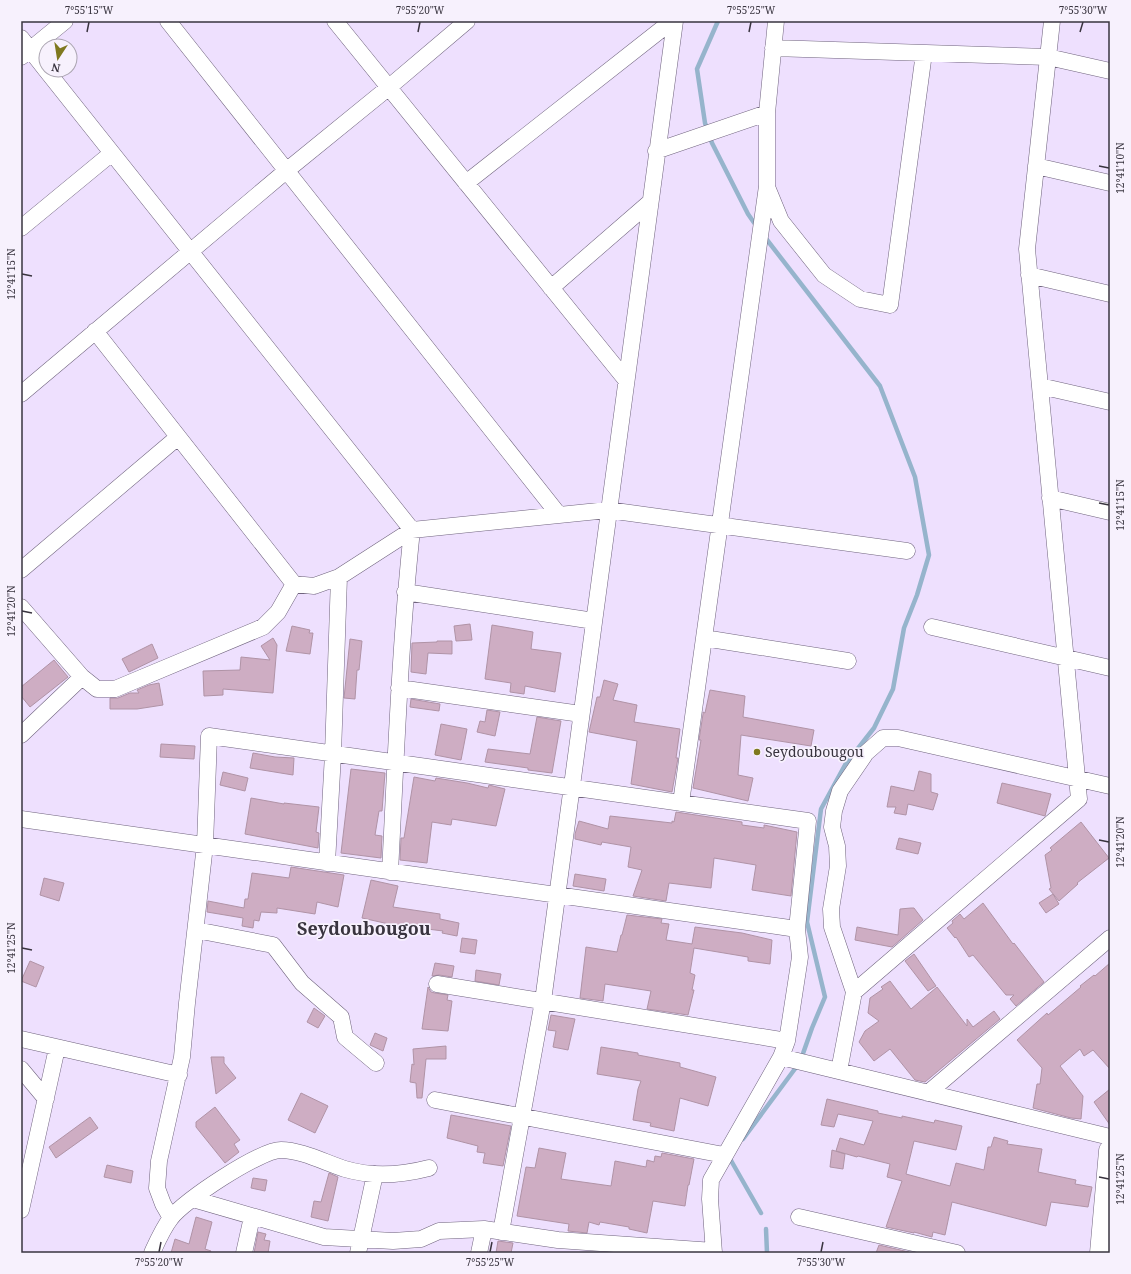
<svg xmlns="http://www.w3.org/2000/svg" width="1131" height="1274" viewBox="0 0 1131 1274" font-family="'Noto Serif',serif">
	<rect width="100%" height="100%" fill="#eee0fe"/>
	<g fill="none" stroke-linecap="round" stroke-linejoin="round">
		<path stroke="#96b4cc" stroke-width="4.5" d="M 718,21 L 697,69 L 705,123 L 712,143 L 748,214 L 757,227
			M 743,1139 L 800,1062 L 812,1028 L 825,997 L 807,922 L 821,809 L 845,765 L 874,728 L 893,689 L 904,628 L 917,595 L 929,555 L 915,477 L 880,386 L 764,236
			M 730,1156 L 729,1157 L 761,1213
			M 766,1229 L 767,1253"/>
	</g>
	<path fill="#ceadc3" stroke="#b093a6" d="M 470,624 L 472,640 L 456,641 L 454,626 Z
		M 492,625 L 533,632 L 531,649 L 561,653 L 555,692 L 525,686 L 524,694 L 510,692 L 511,683 L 485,679 Z
		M 292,626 L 310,630 L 309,633 L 313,633 L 310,654 L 286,651 Z
		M 273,638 L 277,645 L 273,693 L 223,689 L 223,695 L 204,696 L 203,671 L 240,670 L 241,657 L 270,660 L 261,646 Z
		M 350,639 L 362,641 L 359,670 L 357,670 L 355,699 L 344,698 Z
		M 437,641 L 452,641 L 452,654 L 428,653 L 426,674 L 411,672 L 412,643 L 437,642 Z
		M 152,644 L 158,658 L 129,672 L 122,659 Z
		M 54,660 L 68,677 L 30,707 L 21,696 L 21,687 Z
		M 604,680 L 618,684 L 613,700 L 637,705 L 634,722 L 680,729 L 676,758 L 678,758 L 672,792 L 631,784 L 637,741 L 589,732 L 597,697 L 600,697 Z
		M 159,683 L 163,705 L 137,709 L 110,709 L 110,698 L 118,698 L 130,693 L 139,693 L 137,690 L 149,685 Z
		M 710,690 L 745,696 L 743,717 L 814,730 L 811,746 L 741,735 L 738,775 L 753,778 L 748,801 L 693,788 L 701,740 L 699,740 L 703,714 L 703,712 L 705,713 Z
		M 411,699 L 440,704 L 439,711 L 410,707 Z
		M 487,710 L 500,712 L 495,736 L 477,732 L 480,721 L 485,722 Z
		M 537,717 L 561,721 L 552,773 L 528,770 L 528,768 L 485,762 L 488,749 L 530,754 Z
		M 441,724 L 467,729 L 461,760 L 435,755 Z
		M 161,744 L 195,746 L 194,759 L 160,757 Z
		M 253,753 L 275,757 L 294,758 L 293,775 L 250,768 Z
		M 351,769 L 385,773 L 382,811 L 379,811 L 375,835 L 382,836 L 381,858 L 341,853 Z
		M 919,771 L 931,774 L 931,792 L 938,794 L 933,810 L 908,804 L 906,815 L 894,813 L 896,807 L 887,807 L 891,786 L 914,791 Z
		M 223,772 L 248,778 L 245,791 L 220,785 Z
		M 414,777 L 435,781 L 436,778 L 467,783 L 488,788 L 489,785 L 505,789 L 496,826 L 452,819 L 451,825 L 432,822 L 427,863 L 400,860 L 401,838 L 404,838 Z
		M 1002,783 L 1051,794 L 1045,816 L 997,803 Z
		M 251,798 L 284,804 L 284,803 L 319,807 L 316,832 L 319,833 L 318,848 L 245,834 Z
		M 676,812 L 742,822 L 742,825 L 764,828 L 764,825 L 797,832 L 791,896 L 752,890 L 756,865 L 714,858 L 711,888 L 669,883 L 666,901 L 633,896 L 642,870 L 628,867 L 631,847 L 602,842 L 601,845 L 575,839 L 575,834 L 579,821 L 608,829 L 610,816 L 672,823 L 672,821 L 674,822 Z
		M 1081,822 L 1109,858 L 1077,883 L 1078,884 L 1059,901 L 1049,889 L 1051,888 L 1045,855 L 1052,850 L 1050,848 Z
		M 899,838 L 921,843 L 918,854 L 896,849 Z
		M 291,867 L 344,875 L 338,907 L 317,902 L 315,914 L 277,908 L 277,913 L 261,912 L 259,921 L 254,920 L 253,928 L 242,926 L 243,918 L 207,912 L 208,901 L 244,908 L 245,899 L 248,899 L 252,873 L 289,878 Z
		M 575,874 L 606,879 L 604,891 L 573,886 Z
		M 44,878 L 64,883 L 59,901 L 40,895 Z
		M 371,880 L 398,886 L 393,907 L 440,914 L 440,919 L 459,923 L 457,936 L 442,933 L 443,931 L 389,924 L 362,918 Z
		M 1053,894 L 1059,904 L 1046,913 L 1039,903 Z
		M 983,903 L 1013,944 L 1014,943 L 1044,982 L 1016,1006 L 1010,999 L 1014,995 L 1006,995 L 973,955 L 969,957 L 956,937 L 955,938 L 947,928 L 953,923 L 952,921 L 960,914 L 964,919 Z
		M 911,908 L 914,908 L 923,920 L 892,947 L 855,940 L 857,927 L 898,935 L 900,909 Z
		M 627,915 L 662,919 L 661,923 L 669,924 L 666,940 L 692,944 L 695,927 L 742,933 L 772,940 L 770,964 L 748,961 L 748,957 L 694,948 L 690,973 L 695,975 L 692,990 L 694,990 L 688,1015 L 647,1009 L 651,991 L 605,984 L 603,1001 L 580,998 L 586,947 L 617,952 L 621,935 L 622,935 Z
		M 462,938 L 477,940 L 475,954 L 460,952 Z
		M 914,954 L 936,986 L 928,991 L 905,961 Z
		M 30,961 L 44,967 L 36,987 L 21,981 Z
		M 435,963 L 454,966 L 452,977 L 439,975 L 432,976 Z
		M 1110,963 L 1110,1069 L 1093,1050 L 1084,1056 L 1080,1049 L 1060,1066 L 1083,1096 L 1081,1119 L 1071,1118 L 1033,1108 L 1037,1084 L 1040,1084 L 1042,1068 L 1017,1040 L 1047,1013 L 1048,1015 L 1081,987 L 1080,986 L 1094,975 L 1095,976 Z
		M 476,970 L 501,974 L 499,985 L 475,981 Z
		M 890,981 L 911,1009 L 937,987 L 967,1026 L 967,1019 L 973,1027 L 994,1011 L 1000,1019 L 925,1082 L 915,1080 L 890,1049 L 874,1061 L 859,1042 L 865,1031 L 879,1021 L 868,1013 L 870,998 L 883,989 L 881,987 Z
		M 428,987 L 431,992 L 435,993 L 448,995 L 447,1000 L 452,1001 L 448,1031 L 422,1029 Z
		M 314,1008 L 325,1016 L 318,1028 L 307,1022 Z
		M 551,1015 L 575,1019 L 568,1050 L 553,1047 L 556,1031 L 548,1030 Z
		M 375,1033 L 387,1038 L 383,1051 L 370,1045 Z
		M 446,1046 L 446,1059 L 426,1059 L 422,1098 L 417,1098 L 416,1083 L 410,1082 L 412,1064 L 414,1065 L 413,1049 Z
		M 601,1047 L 638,1053 L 638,1055 L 680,1063 L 680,1067 L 716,1077 L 708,1106 L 680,1098 L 674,1131 L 650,1126 L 651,1123 L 633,1120 L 638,1089 L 641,1081 L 597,1074 Z
		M 211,1057 L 224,1057 L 224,1063 L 236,1078 L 216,1094 Z
		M 1110,1089 L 1110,1125 L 1094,1102 Z
		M 301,1093 L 328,1106 L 315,1133 L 288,1120 Z
		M 827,1099 L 878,1111 L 878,1113 L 902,1118 L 902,1116 L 934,1123 L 935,1120 L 962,1126 L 956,1150 L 914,1141 L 906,1174 L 950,1186 L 956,1163 L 984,1170 L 988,1147 L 991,1147 L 994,1137 L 1008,1141 L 1007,1144 L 1042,1149 L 1038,1172 L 1076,1180 L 1075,1184 L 1092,1187 L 1088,1207 L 1051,1202 L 1046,1226 L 952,1202 L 945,1235 L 933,1232 L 932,1237 L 914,1232 L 914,1233 L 886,1227 L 902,1181 L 887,1177 L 890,1164 L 858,1156 L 857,1157 L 836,1151 L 840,1138 L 864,1145 L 873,1121 L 838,1114 L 834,1127 L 821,1125 Z
		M 215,1107 L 240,1140 L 234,1144 L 239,1152 L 225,1163 L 196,1127 L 196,1122 Z
		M 451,1115 L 511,1126 L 503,1166 L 483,1163 L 485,1153 L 477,1152 L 478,1146 L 447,1138 Z
		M 90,1117 L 98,1128 L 56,1158 L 49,1147 Z
		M 539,1148 L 566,1153 L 561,1179 L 611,1186 L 615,1161 L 646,1167 L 647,1160 L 654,1162 L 655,1156 L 661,1157 L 662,1153 L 694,1159 L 689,1185 L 688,1185 L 685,1206 L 653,1201 L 647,1233 L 629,1229 L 629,1227 L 600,1222 L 599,1225 L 589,1222 L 587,1233 L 568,1231 L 569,1224 L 517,1216 L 526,1167 L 535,1168 Z
		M 832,1150 L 845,1154 L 843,1169 L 830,1167 Z
		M 107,1165 L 133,1171 L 131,1183 L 104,1177 Z
		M 329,1173 L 338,1177 L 328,1221 L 311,1217 L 314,1201 L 321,1202 Z
		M 253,1178 L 267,1180 L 265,1191 L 251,1188 Z
		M 196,1217 L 212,1222 L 205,1249 L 211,1251 L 210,1253 L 171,1253 L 175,1239 L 189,1244 Z
		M 258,1232 L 266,1234 L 264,1240 L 270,1241 L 268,1253 L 254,1253 Z
		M 498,1241 L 513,1243 L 511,1253 L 496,1253 Z
		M 879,1245 L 909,1252 L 909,1253 L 876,1253 Z"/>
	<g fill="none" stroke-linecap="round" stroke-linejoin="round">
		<g stroke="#70647e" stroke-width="17">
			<path id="street" d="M 168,21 L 559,515
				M 335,21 L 626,380
				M 21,38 L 46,70
				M 773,48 L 1048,57 L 1110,71
				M 21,57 L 65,21
				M 46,70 L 412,530 C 400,643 396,757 390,872
				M 656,151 L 767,113
				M 1036,166 L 1110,183
				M 466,183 L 672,21
				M 767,187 L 781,221 L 824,275 L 860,299 L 890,305 L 924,53
				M 21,228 L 112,153
				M 1029,275 L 1110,294
				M 551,288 L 649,203
				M 95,331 L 294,584 L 314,586 L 339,577 L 412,530 L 608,510 L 907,551
				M 1040,386 L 1110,402
				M 21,394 L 286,171 L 388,88 L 467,21
				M 1050,498 L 1110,512
				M 21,570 L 178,437
				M 405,592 L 594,621
				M 21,607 L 82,677 L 97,689 L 115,689 L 263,627 L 278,612 L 294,584
				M 932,627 L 1110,668
				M 704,638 L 848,661
				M 399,688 L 581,714
				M 21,735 L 82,677
				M 681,803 L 767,186 L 767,113 L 776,21
				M 21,819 L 797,929
				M 327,863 L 333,754 L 339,577
				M 196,930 L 273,945 L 302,983 L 341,1017 L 345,1037 L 376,1063
				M 437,984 L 787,1041
				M 854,992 L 832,927 L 831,909 L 838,866 L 837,846 L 832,827 L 834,811 L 840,791 L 866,753 L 883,738 L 898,738 L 1110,786
				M 21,1039 L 179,1075
				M 781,1057 L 1110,1137
				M 21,1069 L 46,1099
				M 839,1071 L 854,992 L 1079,799 L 1027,249 L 1052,21
				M 928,1093 L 1110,938
				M 435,1100 L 724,1155
				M 193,1199 L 324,1237 L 393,1241 L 421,1239 L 439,1231 L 484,1229 L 558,1240 L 714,1251
				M 21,1210 L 57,1048
				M 799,1217 L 957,1253
				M 171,1218 L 163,1204 L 157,1188 L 159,1161 L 182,1057 L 187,1003 L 205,845 L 209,736 L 808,821 L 797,929 L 800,957 L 787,1041 L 781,1057 L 711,1180 L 710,1199 L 714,1253
				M 501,1232 L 543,1001 L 675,21
				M 152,1253 C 157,1242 163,1228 171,1218 C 183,1201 260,1150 281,1150 C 301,1150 326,1163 345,1169 C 372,1177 402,1175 429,1168
				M 244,1253 L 252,1217
				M 358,1253 L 375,1174
				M 479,1253 L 484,1229"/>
		</g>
		<g stroke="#70647e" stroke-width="23">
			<path id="secondary" d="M 1101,1253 L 1110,1151"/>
		</g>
		<use href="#street" stroke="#fff" stroke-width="16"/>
		<use href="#secondary" stroke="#fff" stroke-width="22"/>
	</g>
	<path fill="none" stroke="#39343f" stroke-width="1.5" d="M 87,32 L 89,22M 418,32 L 420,22M 749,32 L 751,22M 1080,32 L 1083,22M 1099,166 L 1109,168M 22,274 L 32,276M 1099,503 L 1109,505M 22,611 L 32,613M 1099,840 L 1109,842M 22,948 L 32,950M 1099,1177 L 1109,1179M 159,1252 L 161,1242M 490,1252 L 492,1242M 821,1252 L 823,1242"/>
	<circle fill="#7f791f" stroke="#f7f1fd" stroke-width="1.5" cx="757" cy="752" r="4"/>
	<g text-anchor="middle" stroke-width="3.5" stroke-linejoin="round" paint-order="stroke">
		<g font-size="14" fill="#39343f" stroke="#f7f1fd" text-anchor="start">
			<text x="765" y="757">Seydoubougou</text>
		</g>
		<g font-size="18" font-weight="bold" fill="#39343f" stroke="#f7f1fd">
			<text x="364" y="935">Seydoubougou</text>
		</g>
	</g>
	<rect width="1131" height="1274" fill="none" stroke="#f7f1fd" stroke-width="44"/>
	<g transform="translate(58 58) rotate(192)"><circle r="19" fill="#f7f1fd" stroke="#aba5b1"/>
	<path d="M0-3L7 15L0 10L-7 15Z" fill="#7f791f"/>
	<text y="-6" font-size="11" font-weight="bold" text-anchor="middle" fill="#39343f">N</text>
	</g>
	<rect x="22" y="22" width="1087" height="1230" fill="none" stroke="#39343f" stroke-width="1.5"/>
	<g font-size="10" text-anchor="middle" fill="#39343f">
		<text x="89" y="14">7°55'15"W</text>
		<text x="420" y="14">7°55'20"W</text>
		<text x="751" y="14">7°55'25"W</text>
		<text x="1083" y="14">7°55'30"W</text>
		<text transform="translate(1120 168) rotate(-90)" y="4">12°41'10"N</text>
		<text transform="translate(11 274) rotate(-90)" y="4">12°41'15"N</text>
		<text transform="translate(1120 505) rotate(-90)" y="4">12°41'15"N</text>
		<text transform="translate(11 611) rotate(-90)" y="4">12°41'20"N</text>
		<text transform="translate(1120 842) rotate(-90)" y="4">12°41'20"N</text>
		<text transform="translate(11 948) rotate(-90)" y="4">12°41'25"N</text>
		<text transform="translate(1120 1179) rotate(-90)" y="4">12°41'25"N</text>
		<text x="159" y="1266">7°55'20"W</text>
		<text x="490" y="1266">7°55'25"W</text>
		<text x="821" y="1266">7°55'30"W</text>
	</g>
</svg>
